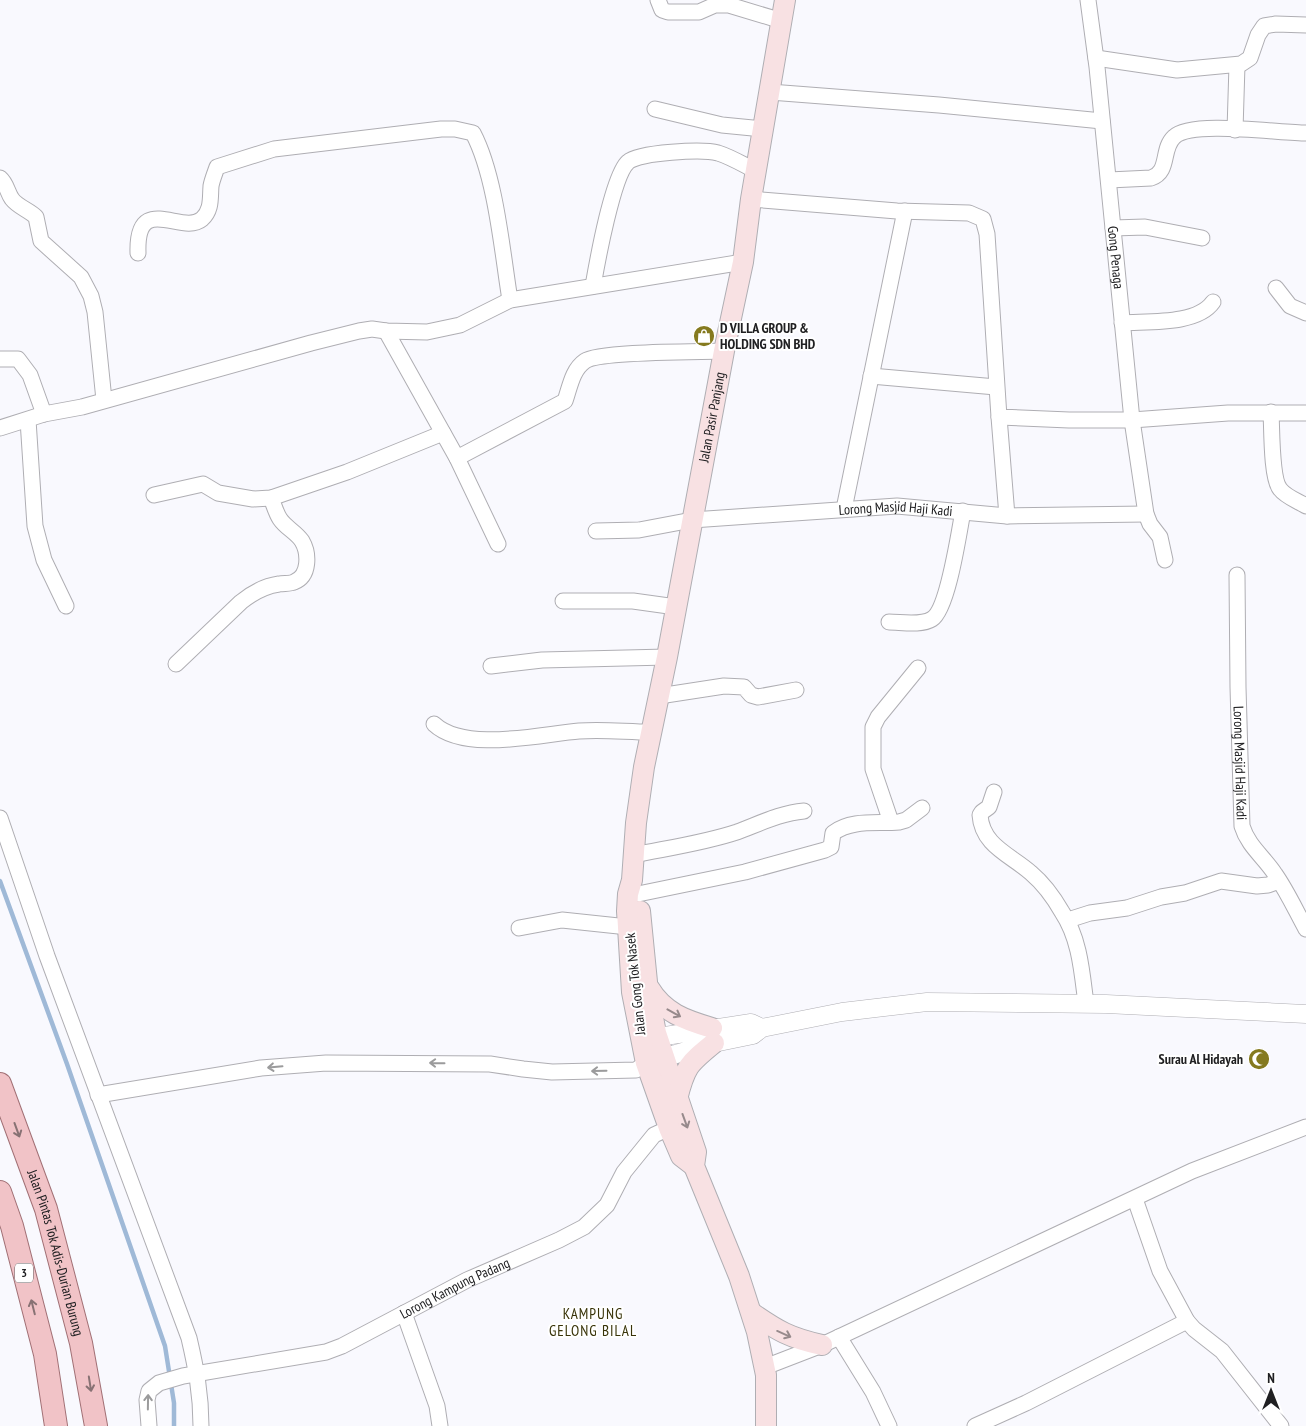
<svg xmlns="http://www.w3.org/2000/svg" width="1306" height="1426" viewBox="0 0 1306 1426" font-family="'PT Sans Narrow',sans-serif">
	<rect width="100%" height="100%" fill="#f9f9fe"/>
	<g fill="none" stroke-linecap="round" stroke-linejoin="round">
		<path stroke="#9fb9d7" stroke-width="4.5" d="M 0,881 L 67,1064 L 165,1346 L 174,1403 L 174,1426"/>
		<g stroke="#afaeb3" stroke-width="17">
			<g id="minor">
				<path d="M 658,0 L 662,10 L 668,12 L 699,12 L 715,5 L 729,5 L 782,21"/>
				<path id="s1" d="M 1088,0 L 1097,67 L 1132,420 L 1146,514 L 1150,524 L 1160,537 L 1165,560"/>
				<path d="M 1096,58 L 1177,70 L 1241,64 L 1250,58 L 1258,35 L 1264,26 L 1276,24 L 1306,25"/>
				<path d="M 770,92 L 939,105 L 1102,121"/>
				<path d="M 655,109 L 722,125 L 763,129"/>
				<path d="M 1235,130 L 1237,65"/>
				<path d="M 0,178 C 7,184 7,192 12,199 C 18,207 29,210 36,217 L 41,241 L 81,277 L 91,296 L 95,312 L 104,400"/>
				<path d="M 1109,180 L 1151,178 C 1170,172 1161,149 1174,137 C 1191,120 1279,133 1306,133"/>
				<path d="M 751,199 L 897,211 L 969,213 L 983,219 L 987,234 L 999,417 L 1069,420 L 1132,420 L 1228,413 L 1306,413"/>
				<path d="M 1113,228 L 1145,227 L 1202,238"/>
				<path d="M 138,253 C 136,191 182,236 202,219 C 212,210 210,198 211,186 C 212,180 215,173 217,167 L 274,149 L 441,129 L 455,129 L 473,133 C 496,177 502,251 510,300"/>
				<path d="M 593,286 C 597,263 613,175 628,162 C 639,152 703,149 718,153 C 731,157 744,165 756,171"/>
				<path d="M 1276,288 L 1290,306 L 1306,313"/>
				<path d="M 1122,323 C 1148,321 1197,325 1213,302"/>
				<path d="M 386,331 L 457,458 L 498,544"/>
				<path d="M 0,359 L 18,359 L 30,375 L 44,414"/>
				<path d="M 871,376 L 996,387"/>
				<path d="M 1271,412 C 1272,428 1271,478 1280,489 C 1286,497 1298,501 1306,506"/>
				<path d="M 999,417 L 1007,516"/>
				<path d="M 28,420 L 35,526 L 44,560 L 66,606"/>
				<path d="M 0,428 L 44,414 L 82,407 L 311,343 L 359,331 L 372,329 L 386,331 L 427,332 L 460,325 L 510,300 L 743,262"/>
				<path d="M 457,458 L 565,401 C 570,387 572,370 585,361 C 599,351 701,352 724,351"/>
				<path d="M 154,495 L 203,484 L 218,493 L 253,499 L 271,498 L 347,472 L 443,433"/>
				<path d="M 844,509 L 905,211"/>
				<path id="s2" d="M 596,531 L 639,530 L 692,520 L 897,506 L 1007,516 L 1146,514"/>
				<path id="s3" d="M 1237,575 L 1238,687 L 1242,826 C 1248,846 1264,857 1275,874 C 1287,891 1296,911 1306,929"/>
				<path d="M 563,601 L 633,601 L 676,607"/>
				<path d="M 889,622 C 901,622 921,626 932,619 C 948,609 959,532 963,511"/>
				<path d="M 176,664 L 241,602 C 252,593 265,586 279,584 C 284,583 290,584 294,582 C 310,576 309,553 302,541 C 296,532 286,528 280,519 C 276,513 274,505 271,498"/>
				<path d="M 491,666 L 542,660 L 667,657"/>
				<path d="M 659,696 L 724,686 L 744,687 L 751,695 L 758,697 L 796,690"/>
				<path d="M 434,724 C 465,753 541,734 579,731 C 603,729 627,732 651,732"/>
				<path d="M 994,792 L 989,807 L 982,812 L 980,815 C 982,846 1011,855 1031,873 C 1044,884 1054,898 1062,912 C 1080,939 1082,973 1086,1004"/>
				<path d="M 0,818 L 47,956 L 189,1338 C 196,1368 201,1394 201,1426"/>
				<path d="M 891,822 L 873,769 L 873,727 L 878,717 L 918,668"/>
				<path d="M 634,855 C 668,848 704,843 737,832 C 759,824 780,813 804,811"/>
				<path d="M 638,894 L 745,872 L 825,850 L 831,847 L 833,833 C 852,819 877,824 899,822 L 906,820 L 922,808"/>
				<path d="M 1068,920 L 1090,913 L 1127,908 L 1161,897 L 1185,893 L 1221,881 L 1257,886 L 1268,885 L 1279,881"/>
				<path d="M 519,928 L 562,920 L 628,927"/>
				<path d="M 98,1095 L 261,1068 L 326,1063 L 490,1064 L 523,1069 L 552,1072 L 636,1070 L 646,1063"/>
				<path d="M 1135,1199 L 1160,1271 L 1187,1321 L 1194,1329 L 1222,1351 L 1281,1426"/>
				<path d="M 404,1313 L 437,1406 L 440,1426"/>
				<path d="M 839,1337 L 873,1392 L 889,1426"/>
				<path d="M 765,1367 L 822,1345 L 1192,1171 L 1306,1127"/>
				<path id="s4" d="M 149,1426 L 147,1400 L 149,1391 L 159,1383 L 183,1376 L 326,1352 L 342,1346 L 467,1280 L 559,1240 L 584,1227 L 607,1205 L 624,1172 L 654,1135 L 669,1128"/>
				<path d="M 975,1426 L 1026,1403 L 1187,1321"/>
			</g>
		</g>
		<g stroke="#afaeb3" stroke-width="19">
			<path id="tertiary" d="M 645,1039 L 751,1023 L 762,1028
				M 652,1061 L 714,1043 L 753,1035 L 762,1028 L 842,1012 L 927,1002 L 1106,1004 L 1306,1014"/>
		</g>
		<g stroke="#afaeb3" stroke-width="22">
			<g id="secondary">
				<path d="M 640,911 L 648,992 L 656,1033 L 696,1152 L 694,1166 L 739,1276 L 757,1332 L 766,1375 L 766,1426"/>
				<path d="M 649,988 C 664,1013 685,1020 712,1028"/>
				<path d="M 677,1099 C 685,1067 688,1064 714,1043"/>
				<path id="s5" d="M 694,1166 L 681,1156 L 669,1128 L 646,1063 L 632,992 L 627,911 L 628,894 L 632,880 L 636,823 L 644,767 L 667,657 L 724,351 L 743,262 L 751,199 L 785,0"/>
				<path d="M 752,1313 C 778,1331 790,1338 822,1345"/>
			</g>
		</g>
		<g stroke="#a17075" stroke-width="24">
			<g id="primary">
				<path id="s6" d="M 0,1084 L 46,1209 L 81,1343 L 96,1426"/>
				<path d="M 0,1192 L 12,1226 L 45,1354 L 56,1426"/>
			</g>
		</g>
		<use href="#minor" stroke="#fff" stroke-width="15"/>
		<use href="#tertiary" stroke="#fff" stroke-width="18"/>
		<use href="#secondary" stroke="#f8e1e3" stroke-width="20"/>
		<use href="#primary" stroke="#f1c3c7" stroke-width="22"/>
	</g>
	<defs><path id="oneway-shaft" d="M-6 0H5M1.5-3L5.5 0L1.5 3" fill="none" stroke-width="1.6" stroke-linecap="round" stroke-linejoin="round" transform="scale(1.25)"/></defs>
	<g stroke="#978a8c">
		<use href="#oneway-shaft" transform="translate(674 1013) rotate(29)"/>
		<use href="#oneway-shaft" transform="translate(685 1121) rotate(70)"/>
		<use href="#oneway-shaft" transform="translate(784 1334) rotate(24)"/>
	</g>
	<g stroke="#9b9b9c">
		<use href="#oneway-shaft" transform="translate(437 1063) rotate(-179)"/>
		<use href="#oneway-shaft" transform="translate(275 1067) rotate(175)"/>
		<use href="#oneway-shaft" transform="translate(599 1071) rotate(179)"/>
		<use href="#oneway-shaft" transform="translate(148 1402) rotate(-89)"/>
	</g>
	<g stroke="#887274">
		<use href="#oneway-shaft" transform="translate(17 1130) rotate(70)"/>
		<use href="#oneway-shaft" transform="translate(33 1307) rotate(-104)"/>
		<use href="#oneway-shaft" transform="translate(90 1384) rotate(81)"/>
	</g>
	<defs>
		<g id="shop-disc" transform="scale(1.125)"><circle r="9.5" fill="#857a1f" stroke="#fff"/><path d="M-5-2.5h2.3a2.7 3.5 0 0 1 5.4 0H5L5.5 6h-11ZM-1.5-2.5h3a1.5 2.3 0 0 0-3 0Z" fill="#fff"/></g>
		<g id="mosque-disc" transform="scale(1.125)"><circle r="9.5" fill="#857a1f" stroke="#fff"/><path d="M3.5-4.9A6 6 0 1 0 3.5 4.9A5 5 0 1 1 3.5-4.9Z" fill="#fff"/></g>
	</defs>
	<g fill-rule="evenodd">
		<use href="#shop-disc" x="704" y="336"/>
		<use href="#mosque-disc" x="1259" y="1059"/>
	</g>
	<g text-anchor="middle" stroke-width="4" stroke-linejoin="round" paint-order="stroke">
		<rect fill="#fff" stroke="#636364" stroke-width="1" x="15" y="1263.5" width="18" height="19" rx="4"/>
		<g font-size="12" font-weight="bold" fill="#202022">
			<text x="24" y="1277">3</text>
		</g>
		<g font-size="14" fill="#202022" stroke="#fff">
			<text dy="5" stroke="none"><textPath href="#s1" startOffset="259">Gong Penaga</textPath></text>
			<text dy="5" stroke="none"><textPath href="#s5" startOffset="771">Jalan Pasir Panjang</textPath></text>
			<text dy="5" stroke="none"><textPath href="#s2" startOffset="301">Lorong Masjid Haji Kadi</textPath></text>
			<text dy="5" stroke="none"><textPath href="#s3" startOffset="188">Lorong Masjid Haji Kadi</textPath></text>
			<text transform="translate(635 984) rotate(-96)" y="5">Jalan Gong Tok Nasek</text>
			<text dy="5" stroke="none"><textPath href="#s6" startOffset="178">Jalan Pintas Tok Adis-Durian Burung</textPath></text>
			<text dy="5" stroke="none"><textPath href="#s4" startOffset="362">Lorong Kampung Padang</textPath></text>
		</g>
		<g font-size="14" font-weight="bold" fill="#202022" stroke="#fff" text-anchor="start">
			<text x="720" y="333">D VILLA GROUP &amp;<tspan x="720" dy="16">HOLDING SDN BHD</tspan></text>
			<text x="1243" y="1064" text-anchor="end">Surau Al Hidayah</text>
		</g>
		<g font-size="15" letter-spacing="1" fill="#393409" stroke="#fff">
			<text x="593" y="1319">KAMPUNG<tspan x="593" dy="17">GELONG BILAL</tspan></text>
		</g>
	</g>
	<g transform="translate(1271 1391)" stroke="#ffffff" stroke-width="4" paint-order="stroke">
	<path d="M0-4L9 19L0 12L-9 19Z" fill="#202022"/>
	<text y="-8" font-size="14" font-weight="bold" text-anchor="middle" fill="#202022">N</text>
	</g>
</svg>
